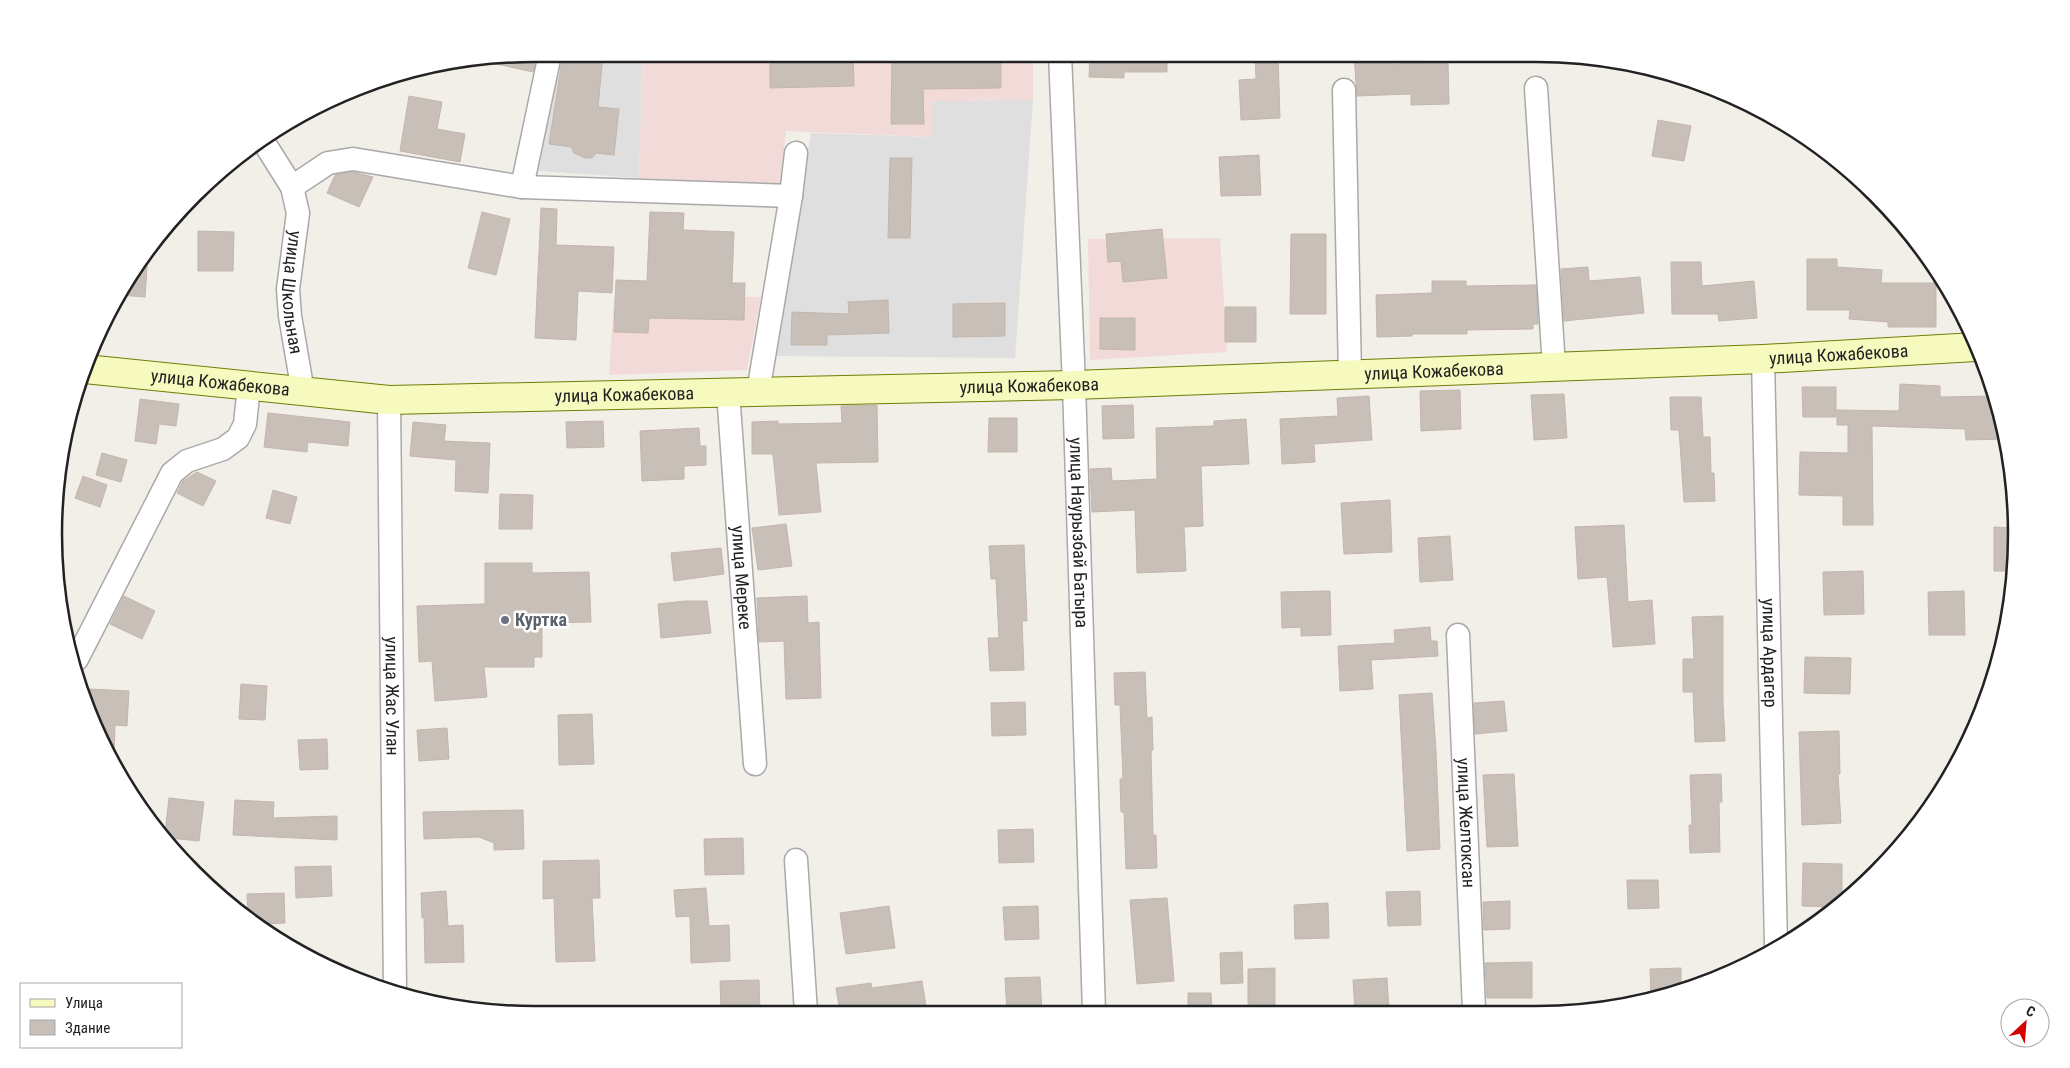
<svg xmlns="http://www.w3.org/2000/svg" width="2070" height="1068" viewBox="0 0 2070 1068" font-family="'Roboto Condensed',sans-serif">
	<rect width="100%" height="100%" fill="#f2efe9"/>
	<path fill="#e0dfdf" d="M 561,54 L 643,54 L 639,178 L 538,171 Z
		M 1033,100 L 1015,358 L 775,356 L 811,133 L 931,137 L 932,101 Z"/>
	<path fill="#f2dad9" d="M 643,54 L 1033,54 L 1033,100 L 932,101 L 931,137 L 786,131 L 780,185 L 639,178 Z
		M 1220,238 L 1227,352 L 1090,360 L 1088,239 Z
		M 614,297 L 761,297 L 747,370 L 609,375 Z"/>
	<path fill="#c7bfb8" stroke="#c4b6ab" d="M 534,54 L 537,54 L 533,72 L 488,62 Z
		M 563,54 L 603,54 L 598,107 L 619,109 L 614,155 L 596,153 L 592,158 L 585,158 L 574,153 L 571,147 L 549,144 Z
		M 892,54 L 1001,54 L 1001,88 L 923,89 L 924,124 L 891,124 Z
		M 1090,54 L 1167,54 L 1167,72 L 1124,72 L 1124,78 L 1089,77 Z
		M 1255,54 L 1278,54 L 1280,118 L 1241,120 L 1239,80 L 1256,79 Z
		M 853,55 L 854,86 L 770,88 L 770,57 Z
		M 1354,55 L 1392,55 L 1392,64 L 1448,62 L 1449,104 L 1411,105 L 1411,94 L 1357,96 Z
		M 409,96 L 442,102 L 437,129 L 465,134 L 460,162 L 400,151 Z
		M 1658,120 L 1691,126 L 1684,161 L 1652,156 Z
		M 1259,155 L 1261,195 L 1221,196 L 1219,157 Z
		M 890,158 L 912,158 L 910,238 L 888,238 Z
		M 353,172 L 373,177 L 359,207 L 327,193 L 335,175 Z
		M 541,208 L 557,209 L 556,245 L 614,247 L 612,293 L 578,291 L 576,340 L 535,338 Z
		M 482,212 L 510,219 L 496,275 L 468,268 Z
		M 650,212 L 684,213 L 683,230 L 734,232 L 732,283 L 745,283 L 744,320 L 649,318 L 648,333 L 614,332 L 616,280 L 647,281 Z
		M 1162,229 L 1167,278 L 1123,282 L 1121,261 L 1108,262 L 1106,234 Z
		M 198,231 L 234,232 L 233,271 L 198,271 Z
		M 1291,234 L 1326,234 L 1326,314 L 1290,314 Z
		M 148,253 L 145,297 L 120,295 L 135,267 Z
		M 1807,259 L 1837,259 L 1837,267 L 1882,270 L 1881,283 L 1936,283 L 1936,327 L 1888,327 L 1888,322 L 1849,319 L 1850,310 L 1807,310 Z
		M 1671,262 L 1701,262 L 1702,286 L 1754,281 L 1757,318 L 1719,321 L 1718,314 L 1672,314 Z
		M 1588,267 L 1589,281 L 1640,277 L 1644,313 L 1564,321 L 1561,269 Z
		M 1432,281 L 1466,281 L 1466,286 L 1536,285 L 1538,324 L 1533,324 L 1533,329 L 1467,330 L 1467,334 L 1412,334 L 1412,336 L 1377,337 L 1376,295 L 1432,293 Z
		M 888,300 L 889,333 L 827,335 L 827,345 L 791,345 L 792,312 L 849,314 L 848,302 Z
		M 1005,303 L 1005,336 L 953,337 L 953,304 Z
		M 1225,307 L 1256,307 L 1256,342 L 1225,342 Z
		M 1100,318 L 1135,318 L 1135,350 L 1100,349 Z
		M 1900,384 L 1940,386 L 1940,397 L 1994,396 L 2005,439 L 1966,440 L 1965,429 L 1872,426 L 1873,525 L 1843,525 L 1843,496 L 1799,495 L 1800,452 L 1848,453 L 1848,425 L 1837,425 L 1837,410 L 1899,411 Z
		M 1802,387 L 1836,387 L 1836,417 L 1803,417 Z
		M 1460,390 L 1461,429 L 1421,431 L 1420,391 Z
		M 1564,394 L 1567,438 L 1534,440 L 1531,395 Z
		M 1369,396 L 1372,440 L 1314,444 L 1315,462 L 1282,464 L 1280,419 L 1338,416 L 1337,398 Z
		M 1670,397 L 1701,397 L 1703,437 L 1710,437 L 1711,473 L 1714,473 L 1715,501 L 1684,502 L 1679,430 L 1671,430 Z
		M 140,399 L 179,404 L 176,426 L 159,424 L 156,444 L 135,441 Z
		M 877,405 L 878,462 L 816,463 L 821,512 L 779,515 L 773,454 L 752,454 L 752,422 L 778,421 L 778,424 L 842,423 L 841,406 Z
		M 1133,405 L 1134,438 L 1103,439 L 1102,406 Z
		M 268,413 L 350,422 L 348,446 L 308,442 L 307,452 L 264,447 Z
		M 989,418 L 1017,418 L 1017,452 L 988,452 Z
		M 1246,419 L 1249,464 L 1201,466 L 1203,526 L 1184,527 L 1186,571 L 1137,573 L 1135,510 L 1092,512 L 1090,469 L 1111,468 L 1112,481 L 1157,479 L 1156,428 L 1214,426 L 1214,421 Z
		M 603,421 L 604,447 L 567,448 L 566,422 Z
		M 413,422 L 446,425 L 444,441 L 490,443 L 488,493 L 455,491 L 456,460 L 410,456 Z
		M 699,428 L 700,446 L 706,446 L 706,465 L 684,466 L 684,479 L 642,481 L 640,431 Z
		M 102,453 L 127,460 L 121,482 L 96,475 Z
		M 197,472 L 216,481 L 203,506 L 177,493 L 183,481 Z
		M 83,476 L 107,485 L 100,507 L 75,498 Z
		M 273,490 L 297,497 L 290,524 L 266,518 Z
		M 500,494 L 533,495 L 532,529 L 499,529 Z
		M 1390,500 L 1392,552 L 1344,554 L 1341,503 Z
		M 786,524 L 792,566 L 758,570 L 752,528 Z
		M 1624,525 L 1628,602 L 1652,600 L 1655,644 L 1613,647 L 1607,577 L 1578,579 L 1575,527 Z
		M 1994,527 L 2014,528 L 2014,571 L 1994,571 Z
		M 1450,536 L 1453,580 L 1420,582 L 1418,538 Z
		M 1024,545 L 1027,621 L 1022,621 L 1024,670 L 990,671 L 988,638 L 999,638 L 996,579 L 991,579 L 989,546 Z
		M 721,548 L 724,574 L 674,581 L 671,553 Z
		M 485,563 L 532,563 L 532,573 L 589,572 L 591,622 L 542,623 L 542,657 L 534,657 L 534,667 L 484,667 L 487,697 L 435,701 L 432,661 L 419,662 L 417,606 L 485,604 Z
		M 1863,571 L 1864,614 L 1824,615 L 1823,572 Z
		M 1330,591 L 1331,635 L 1301,636 L 1301,627 L 1282,628 L 1281,592 Z
		M 1964,591 L 1965,635 L 1929,635 L 1928,592 Z
		M 124,596 L 155,611 L 142,639 L 110,624 Z
		M 807,596 L 808,623 L 819,622 L 821,698 L 786,699 L 784,641 L 759,642 L 757,598 Z
		M 685,601 L 707,601 L 711,633 L 661,638 L 658,604 Z
		M 1723,616 L 1723,703 L 1725,741 L 1695,742 L 1693,692 L 1683,692 L 1683,659 L 1694,659 L 1692,617 Z
		M 1430,627 L 1431,641 L 1437,641 L 1438,656 L 1371,660 L 1373,689 L 1340,691 L 1338,646 L 1395,643 L 1394,630 Z
		M 1805,657 L 1851,658 L 1850,694 L 1804,693 Z
		M 1145,672 L 1147,718 L 1152,717 L 1153,750 L 1151,750 L 1153,835 L 1156,835 L 1157,868 L 1126,869 L 1124,812 L 1121,812 L 1120,779 L 1123,779 L 1120,705 L 1115,705 L 1114,673 Z
		M 241,684 L 267,686 L 265,720 L 239,719 Z
		M 90,689 L 129,691 L 127,726 L 115,725 L 114,761 L 103,747 L 89,700 Z
		M 1432,693 L 1436,751 L 1440,849 L 1407,851 L 1399,695 Z
		M 1504,701 L 1507,731 L 1475,734 L 1474,703 Z
		M 1025,702 L 1026,735 L 992,736 L 991,703 Z
		M 592,714 L 594,764 L 559,765 L 558,715 Z
		M 447,728 L 449,759 L 419,761 L 417,730 Z
		M 1839,731 L 1840,774 L 1838,774 L 1841,823 L 1802,825 L 1799,732 Z
		M 327,739 L 328,769 L 300,770 L 298,740 Z
		M 1514,774 L 1518,846 L 1487,847 L 1483,775 Z
		M 1721,774 L 1722,802 L 1719,802 L 1720,852 L 1690,853 L 1689,825 L 1692,825 L 1690,775 Z
		M 169,798 L 204,802 L 199,841 L 169,838 L 165,833 Z
		M 235,800 L 274,802 L 273,818 L 337,816 L 337,840 L 233,835 Z
		M 523,810 L 524,849 L 494,850 L 494,843 L 479,837 L 424,839 L 423,812 Z
		M 1033,829 L 1034,862 L 999,863 L 998,830 Z
		M 743,838 L 744,874 L 705,875 L 704,839 Z
		M 599,860 L 600,898 L 592,898 L 595,961 L 556,962 L 554,898 L 543,899 L 543,861 Z
		M 1803,863 L 1842,864 L 1842,902 L 1837,907 L 1802,906 Z
		M 331,866 L 332,896 L 296,898 L 295,867 Z
		M 1627,880 L 1658,880 L 1659,908 L 1628,909 Z
		M 706,888 L 709,926 L 729,925 L 730,961 L 691,963 L 690,916 L 676,917 L 674,890 Z
		M 446,891 L 448,926 L 463,925 L 464,962 L 425,963 L 424,917 L 422,918 L 421,893 Z
		M 1420,891 L 1421,925 L 1388,926 L 1386,892 Z
		M 284,893 L 285,923 L 264,924 L 248,912 L 247,894 Z
		M 1167,898 L 1174,981 L 1137,984 L 1130,900 Z
		M 1510,901 L 1510,929 L 1484,930 L 1483,902 Z
		M 1328,903 L 1329,938 L 1295,939 L 1294,905 Z
		M 889,906 L 895,948 L 846,954 L 840,913 Z
		M 1038,906 L 1039,939 L 1005,940 L 1003,907 Z
		M 1242,952 L 1243,983 L 1221,984 L 1220,953 Z
		M 1532,962 L 1532,998 L 1487,998 L 1485,963 Z
		M 1275,968 L 1275,1011 L 1248,1011 L 1248,969 Z
		M 1681,968 L 1681,988 L 1651,996 L 1650,969 Z
		M 1040,977 L 1042,1012 L 1007,1012 L 1005,978 Z
		M 1387,978 L 1389,1011 L 1355,1011 L 1353,980 Z
		M 759,980 L 760,1012 L 721,1013 L 720,981 Z
		M 922,981 L 927,1012 L 840,1012 L 836,988 L 871,983 L 872,988 Z
		M 1188,993 L 1211,993 L 1212,1011 L 1188,1011 Z"/>
	<g fill="none" stroke-linecap="round" stroke-linejoin="round">
		<g stroke="#a9a9a9" stroke-width="25">
			<g id="minor">
				<path id="s1" d="M 1060,54 L 1074,385 L 1094,1012"/>
				<path d="M 1536,88 L 1554,367"/>
				<path d="M 1344,90 L 1350,375"/>
				<path id="s2" d="M 263,141 L 292,187 L 298,213 L 288,289 L 290,316 L 303,392"/>
				<path d="M 292,187 L 328,163 L 353,159 L 522,187 L 791,196"/>
				<path d="M 522,187 L 550,54"/>
				<path id="s3" d="M 1763,359 L 1776,945"/>
				<path id="s4" d="M 728,392 L 755,764"/>
				<path d="M 758,392 L 791,196 L 796,153"/>
				<path id="s5" d="M 389,400 L 395,992"/>
				<path id="s6" d="M 1458,635 L 1474,1010"/>
				<path d="M 77,659 L 172,473 L 187,461 L 223,449 L 238,438 L 245,424 L 249,386"/>
				<path d="M 796,860 L 806,1012"/>
			</g>
		</g>
		<g stroke="#707d05" stroke-width="30">
			<g id="secondary">
				<path id="s7" d="M 85,369 L 389,400 L 1074,385 L 1763,359 L 1976,347"/>
			</g>
		</g>
		<use href="#minor" stroke="#fff" stroke-width="22"/>
		<use href="#secondary" stroke="#f7fabf" stroke-width="28"/>
	</g>
	<circle fill="#6b7280" stroke="#fff" stroke-width="2" cx="505" cy="620" r="5"/>
	<g text-anchor="middle" stroke-width="5" stroke-linejoin="round" paint-order="stroke">
		<g font-size="18" fill="#222" stroke="#fff">
			<text dy="6" stroke="none"><textPath href="#s2" startOffset="161">улица Школьная</textPath></text>
			<text dy="6" stroke="none"><textPath href="#s7" startOffset="1756">улица Кожабекова</textPath></text>
			<text dy="6" stroke="none"><textPath href="#s7" startOffset="1351">улица Кожабекова</textPath></text>
			<text dy="6" stroke="none"><textPath href="#s7" startOffset="136">улица Кожабекова</textPath></text>
			<text dy="6" stroke="none"><textPath href="#s7" startOffset="946">улица Кожабекова</textPath></text>
			<text dy="6" stroke="none"><textPath href="#s7" startOffset="541">улица Кожабекова</textPath></text>
			<text dy="6" stroke="none"><textPath href="#s1" startOffset="479">улица Наурызбай Батыра</textPath></text>
			<text dy="6" stroke="none"><textPath href="#s4" startOffset="186">улица Мереке</textPath></text>
			<text dy="6" stroke="none"><textPath href="#s3" startOffset="294">улица Ардагер</textPath></text>
			<text dy="6" stroke="none"><textPath href="#s5" startOffset="296">улица Жас Улан</textPath></text>
			<text dy="6" stroke="none"><textPath href="#s6" startOffset="188">улица Желтоксан</textPath></text>
		</g>
		<g font-size="18" font-weight="bold" fill="#5b616d" stroke="#fff" text-anchor="start">
			<text x="515" y="626">Куртка</text>
		</g>
	</g>
	<path d="M0 0H2070V1068H0ZM534 62H1536A472 472 0 0 1 2008 534V534A472 472 0 0 1 1536 1006H534A472 472 0 0 1 62 534V534A472 472 0 0 1 534 62Z" fill="#fff" fill-rule="evenodd"/>
	<path fill="none" stroke="#222" stroke-width="2.5" d="M534 62H1536A472 472 0 0 1 2008 534V534A472 472 0 0 1 1536 1006H534A472 472 0 0 1 62 534V534A472 472 0 0 1 534 62Z"/>
	<rect x="20" y="983" width="162" height="65" fill="#ffffff" stroke="#a7a7a7"/>
	<rect x="30" y="999" width="25" height="8" fill="#f7fabf" stroke="#a7a7a7"/>
	<text x="65" y="1008" font-size="15" fill="#222222">Улица</text>
	<rect x="30" y="1020" width="25" height="15" fill="#c7bfb8" stroke="#a7a7a7"/>
	<text x="65" y="1033" font-size="15" fill="#222222">Здание</text>
	<g transform="translate(2025 1023) rotate(26)"><circle r="24" fill="#ffffff" stroke="#a7a7a7"/>
	<path d="M0-4L9 19L0 12L-9 19Z" fill="#d40000"/>
	<text y="-8" font-size="14" font-weight="bold" text-anchor="middle" fill="#222222">С</text>
	</g>
</svg>
